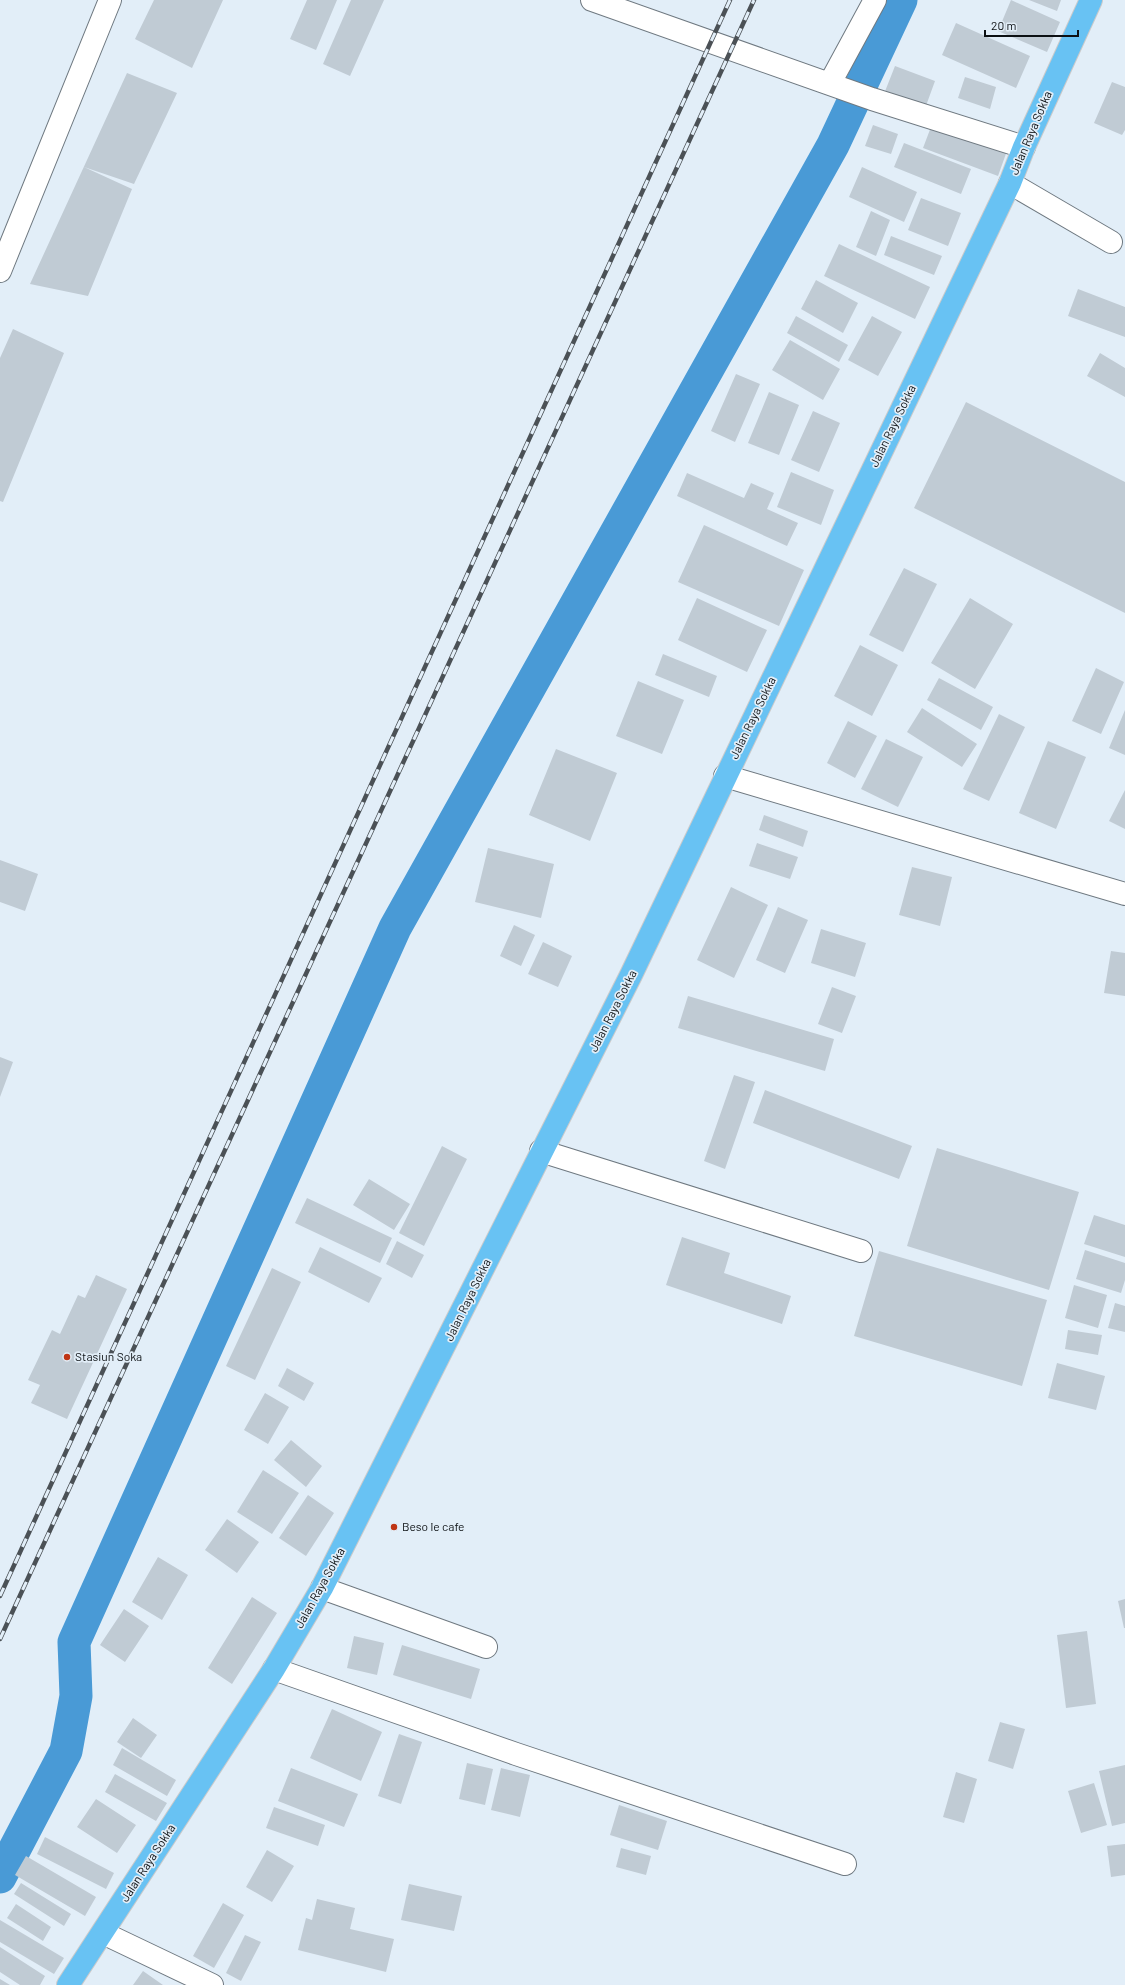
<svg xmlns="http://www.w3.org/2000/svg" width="1125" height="1985" viewBox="0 0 1125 1985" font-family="Barlow,sans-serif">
	<rect width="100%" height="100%" fill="#e2eef8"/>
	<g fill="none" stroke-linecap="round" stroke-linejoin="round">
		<path stroke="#499ad6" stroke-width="33" d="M 0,1877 L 66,1751 L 76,1696 L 74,1642 L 395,928 L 833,145 L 901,0"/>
	</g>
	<path fill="#c0cbd4" d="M 154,0 L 223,0 L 192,68 L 135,39 Z
		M 307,0 L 337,0 L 316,50 L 290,39 Z
		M 351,0 L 384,0 L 350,76 L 323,64 Z
		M 1011,0 L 1060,22 L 1047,52 L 998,31 Z
		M 1029,0 L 1061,0 L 1057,11 Z
		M 956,23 L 1030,56 L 1016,88 L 942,55 Z
		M 895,66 L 935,81 L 923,114 L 882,99 Z
		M 127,73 L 177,93 L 134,184 L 84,167 L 132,189 L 88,296 L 30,284 Z
		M 965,77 L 996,87 L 990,109 L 958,98 Z
		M 1112,82 L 1125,87 L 1125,130 L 1122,135 L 1094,123 Z
		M 934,119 L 1008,148 L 998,176 L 923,148 Z
		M 873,125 L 898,134 L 891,154 L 865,146 Z
		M 904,143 L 971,169 L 961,194 L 894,167 Z
		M 862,167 L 917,192 L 904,222 L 849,197 Z
		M 921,198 L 961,213 L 948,246 L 908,230 Z
		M 871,211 L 890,220 L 876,256 L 856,247 Z
		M 891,236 L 942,256 L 934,275 L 884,255 Z
		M 839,244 L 930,287 L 915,319 L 824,276 Z
		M 816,280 L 858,303 L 843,333 L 801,309 Z
		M 1078,289 L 1125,307 L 1125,337 L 1068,316 Z
		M 796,316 L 848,345 L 839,362 L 787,333 Z
		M 872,316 L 902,332 L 878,376 L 848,360 Z
		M 13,329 L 64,353 L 3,502 L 0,501 L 0,358 Z
		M 790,340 L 840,369 L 823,400 L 772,370 Z
		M 1100,353 L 1125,368 L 1125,397 L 1087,376 Z
		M 736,374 L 760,384 L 735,442 L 711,431 Z
		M 769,392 L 799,405 L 779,455 L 748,443 Z
		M 966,402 L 1125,482 L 1125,613 L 914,508 Z
		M 813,411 L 840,423 L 819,472 L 791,460 Z
		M 791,472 L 834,490 L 821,525 L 777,507 Z
		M 687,473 L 744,498 L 751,483 L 774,493 L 767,509 L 798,523 L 787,546 L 677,496 Z
		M 704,525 L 804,570 L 779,626 L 678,582 Z
		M 904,568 L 937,584 L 903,652 L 869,635 Z
		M 697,598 L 767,630 L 747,672 L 678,640 Z
		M 970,598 L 1013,624 L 975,689 L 931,663 Z
		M 860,645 L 898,665 L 872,716 L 834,696 Z
		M 663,654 L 717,676 L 709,697 L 655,675 Z
		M 1096,668 L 1124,682 L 1101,734 L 1072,721 Z
		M 939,678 L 993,707 L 981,730 L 927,700 Z
		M 638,681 L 684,700 L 662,754 L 616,736 Z
		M 922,708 L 977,744 L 962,767 L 907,732 Z
		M 1125,710 L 1125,755 L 1109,748 Z
		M 999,714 L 1025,727 L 989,801 L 963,789 Z
		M 848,721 L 877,736 L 855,778 L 827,763 Z
		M 886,739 L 923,757 L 898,807 L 861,789 Z
		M 1048,741 L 1086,757 L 1056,829 L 1019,813 Z
		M 556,749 L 617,773 L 590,841 L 529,815 Z
		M 1125,790 L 1125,829 L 1109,821 Z
		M 764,815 L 808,831 L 803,847 L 759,830 Z
		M 757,843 L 798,857 L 790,879 L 749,866 Z
		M 488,848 L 554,864 L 541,918 L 475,902 Z
		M 0,860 L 38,874 L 25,911 L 0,902 Z
		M 912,867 L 952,877 L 940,926 L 899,915 Z
		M 731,887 L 768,905 L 734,978 L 697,960 Z
		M 778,907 L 808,920 L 785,973 L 756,960 Z
		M 514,925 L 535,935 L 521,966 L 500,956 Z
		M 821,929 L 866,943 L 855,977 L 811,963 Z
		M 543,942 L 572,956 L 558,987 L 528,974 Z
		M 1111,951 L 1125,953 L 1125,996 L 1104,993 Z
		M 832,987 L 856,996 L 842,1033 L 818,1024 Z
		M 688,996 L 834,1039 L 825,1071 L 678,1028 Z
		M 0,1057 L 13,1062 L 0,1097 Z
		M 734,1075 L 755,1082 L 725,1169 L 704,1161 Z
		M 765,1090 L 912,1146 L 899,1179 L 753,1123 Z
		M 442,1146 L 467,1159 L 424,1246 L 399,1233 Z
		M 937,1148 L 1079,1192 L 1049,1290 L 907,1246 Z
		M 369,1179 L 410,1204 L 394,1230 L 353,1205 Z
		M 307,1198 L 392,1238 L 380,1263 L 295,1223 Z
		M 1094,1215 L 1125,1225 L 1125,1257 L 1084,1244 Z
		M 682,1237 L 730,1253 L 724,1273 L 791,1296 L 782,1324 L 666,1285 Z
		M 397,1241 L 424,1255 L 412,1278 L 386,1264 Z
		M 320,1247 L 382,1278 L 369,1303 L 308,1272 Z
		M 1085,1250 L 1125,1263 L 1125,1280 L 1121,1293 L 1076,1279 Z
		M 879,1251 L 1047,1300 L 1022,1386 L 854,1336 Z
		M 272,1268 L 301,1282 L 255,1380 L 226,1366 Z
		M 96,1275 L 127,1289 L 67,1419 L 31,1403 L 40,1385 L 28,1380 L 52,1330 L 60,1334 L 78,1295 L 85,1298 Z
		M 1074,1285 L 1107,1295 L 1098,1328 L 1065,1318 Z
		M 1115,1303 L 1125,1306 L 1125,1332 L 1108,1328 Z
		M 1068,1330 L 1102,1335 L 1098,1355 L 1065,1349 Z
		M 1057,1363 L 1105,1376 L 1096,1410 L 1048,1398 Z
		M 287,1368 L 314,1383 L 304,1401 L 278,1386 Z
		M 265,1393 L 289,1407 L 268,1444 L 244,1430 Z
		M 291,1440 L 322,1466 L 306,1487 L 274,1460 Z
		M 263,1470 L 299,1493 L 272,1534 L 237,1512 Z
		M 308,1495 L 334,1513 L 306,1556 L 279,1538 Z
		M 227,1519 L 259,1542 L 237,1573 L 205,1550 Z
		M 158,1557 L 188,1575 L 162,1620 L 132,1602 Z
		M 252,1597 L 277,1613 L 232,1684 L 208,1668 Z
		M 1125,1599 L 1125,1628 L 1124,1628 L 1118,1601 Z
		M 124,1609 L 149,1626 L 125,1662 L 100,1645 Z
		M 1087,1631 L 1096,1704 L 1066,1708 L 1057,1635 Z
		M 354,1636 L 384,1643 L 377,1675 L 347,1668 Z
		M 402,1645 L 480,1669 L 471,1699 L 393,1675 Z
		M 332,1709 L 382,1732 L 361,1781 L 310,1758 Z
		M 133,1718 L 157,1735 L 141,1758 L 117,1742 Z
		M 1000,1722 L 1025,1729 L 1013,1769 L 988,1761 Z
		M 399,1734 L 422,1742 L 401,1804 L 378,1796 Z
		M 122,1748 L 176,1780 L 167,1796 L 113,1765 Z
		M 467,1763 L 493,1769 L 485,1805 L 459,1799 Z
		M 1125,1765 L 1125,1823 L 1112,1826 L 1099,1771 Z
		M 291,1768 L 358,1794 L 344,1827 L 278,1801 Z
		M 501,1768 L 530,1775 L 520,1817 L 491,1810 Z
		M 956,1772 L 977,1779 L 964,1823 L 943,1817 Z
		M 115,1774 L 167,1803 L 156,1821 L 105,1792 Z
		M 1094,1783 L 1107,1825 L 1081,1833 L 1068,1791 Z
		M 96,1799 L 136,1825 L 117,1853 L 77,1827 Z
		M 619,1805 L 667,1821 L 658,1850 L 610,1835 Z
		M 274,1807 L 325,1825 L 318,1846 L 266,1828 Z
		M 45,1837 L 114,1873 L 106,1889 L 37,1854 Z
		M 1125,1844 L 1125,1875 L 1111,1877 L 1107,1846 Z
		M 621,1848 L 651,1856 L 646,1875 L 616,1867 Z
		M 267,1850 L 294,1866 L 272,1902 L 246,1887 Z
		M 26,1856 L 96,1897 L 85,1916 L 15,1875 Z
		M 21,1883 L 71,1914 L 64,1926 L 14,1894 Z
		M 409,1884 L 462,1896 L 454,1931 L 401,1920 Z
		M 317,1899 L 355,1908 L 350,1929 L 394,1939 L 386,1972 L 298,1950 L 306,1918 L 312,1920 Z
		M 223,1903 L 244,1915 L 214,1968 L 193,1956 Z
		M 16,1904 L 51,1927 L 43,1941 L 7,1918 Z
		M 0,1920 L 64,1958 L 54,1974 L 0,1942 Z
		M 245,1935 L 261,1942 L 241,1981 L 226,1973 Z
		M 0,1947 L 45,1976 L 40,1985 L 20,1985 L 0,1972 Z
		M 143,1971 L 163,1985 L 133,1985 Z
		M 0,1979 L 10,1985 L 0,1985 Z"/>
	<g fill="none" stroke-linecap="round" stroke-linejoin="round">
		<g stroke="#6f7981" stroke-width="24">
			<path id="minor" d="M 592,0 L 872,99 L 1024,147
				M 830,83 L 875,0
				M 1010,183 L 1111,242
				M 0,271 L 110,0
				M 725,776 L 1125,894
				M 541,1151 L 861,1251
				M 322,1588 L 486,1647
				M 274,1669 L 516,1754 L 845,1864
				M 103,1933 L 212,1985"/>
		</g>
		<g stroke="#cacacb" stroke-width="24">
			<path id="major" d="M 68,1985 L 274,1669 L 322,1588 L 631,975 L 1010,183 L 1024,147 L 1091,0"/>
		</g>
		<use href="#minor" stroke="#fff" stroke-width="22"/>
		<use href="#major" stroke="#68c2f3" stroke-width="22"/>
		<g stroke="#4b5156" stroke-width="4.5">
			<path id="rail" d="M 0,1596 L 730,0
				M 0,1639 L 754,0"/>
		</g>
		<use href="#rail" stroke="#e2eef8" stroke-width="3" stroke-dasharray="9" stroke-linecap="butt"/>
	</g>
	<g fill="#bf3515" stroke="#e2eef8" stroke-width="1.5">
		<circle cx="67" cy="1357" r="4"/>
		<circle cx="394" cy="1527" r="4"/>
	</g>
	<g text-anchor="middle" stroke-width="3.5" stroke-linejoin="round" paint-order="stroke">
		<g font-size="12" fill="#0c1013" stroke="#e2eef8">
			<text transform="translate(1031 133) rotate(-67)" y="4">Jalan Raya Sokka</text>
			<text transform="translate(893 426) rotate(-64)" y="4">Jalan Raya Sokka</text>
			<text transform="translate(753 718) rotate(-64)" y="4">Jalan Raya Sokka</text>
			<text transform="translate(613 1011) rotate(-63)" y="4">Jalan Raya Sokka</text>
			<text transform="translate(468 1300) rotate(-64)" y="4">Jalan Raya Sokka</text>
			<text transform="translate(320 1588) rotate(-61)" y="4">Jalan Raya Sokka</text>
			<text transform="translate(148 1863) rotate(-57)" y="4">Jalan Raya Sokka</text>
		</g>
		<g font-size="12" fill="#0c1013" stroke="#e2eef8" text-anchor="start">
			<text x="75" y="1361">Stasiun Soka</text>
			<text x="402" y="1531">Beso le cafe</text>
		</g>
	</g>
	<path d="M985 30v6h93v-6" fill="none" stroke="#0c1013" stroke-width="2"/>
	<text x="991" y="30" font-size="12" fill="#0c1013" stroke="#e2eef8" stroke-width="3" paint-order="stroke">20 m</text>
</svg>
